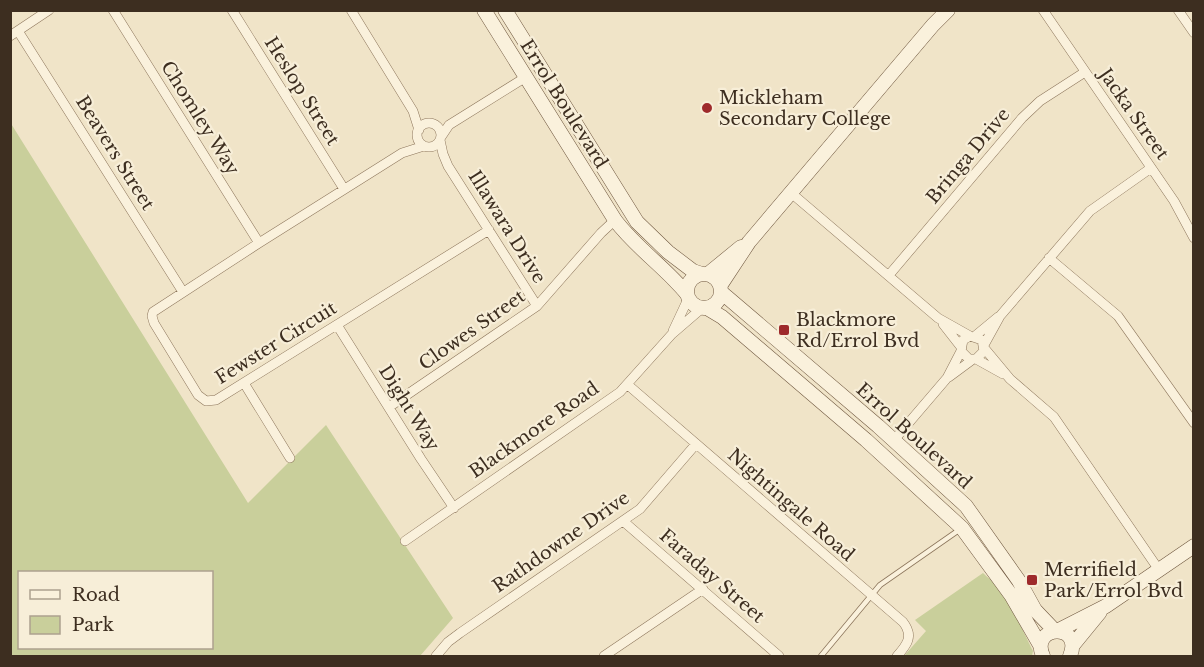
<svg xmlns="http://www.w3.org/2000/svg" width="1204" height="667" viewBox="0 0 1204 667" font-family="'Libre Baskerville',serif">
	<rect width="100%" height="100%" fill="#f0e4c8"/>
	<path fill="#c9cf9b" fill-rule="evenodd" d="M 10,122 L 248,503 L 326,425 L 453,618 L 420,656 L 11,656 ZM 20,572 L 212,572 L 212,648 L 20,648 Z
		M 983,573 C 988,578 993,581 998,586 C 1010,600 1024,634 1033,651 L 1032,656 L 904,656 L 926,631 L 915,620 Z"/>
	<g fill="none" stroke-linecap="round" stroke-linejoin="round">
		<g stroke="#8d765c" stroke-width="6">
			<path id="lane" d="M 821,656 L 880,585 L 959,530"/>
		</g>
		<g stroke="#8d765c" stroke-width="10">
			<path id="street" d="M 113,10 L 259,243
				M 232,10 L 344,189
				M 351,10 L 413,111 L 419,130
				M 1043,10 L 1174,201 L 1194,238
				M 1178,10 L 1194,33
				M 18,31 L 183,292
				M 10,36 L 49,10
				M417 135a12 12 0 1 1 24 0a12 12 0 1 1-24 0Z
				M 441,137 L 449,125 L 526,77
				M 440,140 L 443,154 L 448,166 L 537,306
				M 424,146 L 402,153 L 259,243 L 153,312 L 152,316 L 154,323 L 198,395 L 206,401 L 216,400 L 489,230
				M 790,192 L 938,318 L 970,336 L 982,340 L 984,351 L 976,359 L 969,359 L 961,351 L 963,340 L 970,336
				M 1049,258 L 1118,316 L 1194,423
				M 889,275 L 1022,118 L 1040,101 L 1085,72
				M 943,324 L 961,347
				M 337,325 L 421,459 L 454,508
				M 673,331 L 688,299
				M 975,336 L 998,317
				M 984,345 L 1000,316 L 1090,211 L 1151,168
				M 985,349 L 1010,379 L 1054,417 L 1159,570
				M 976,359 L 1003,374
				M 949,377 L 972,360
				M 244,383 L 290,458
				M 628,385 L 903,622 C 914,636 907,645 897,656
				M 389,407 L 537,306 L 601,233 L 615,220
				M 894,440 L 947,378 L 961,351
				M 623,521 L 779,656
				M 405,541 L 620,392 L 672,334 L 701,309
				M 436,656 L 448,642 L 460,633 L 640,509 L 696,444
				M 604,656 L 703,589"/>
		</g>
		<g stroke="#6f573f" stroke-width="15">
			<path id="secondary" d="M 484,10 L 615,220 C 636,248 665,267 687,294
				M 505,10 L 637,222 L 668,252 L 693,271 L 702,274
				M687 291a17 17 0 1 1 34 0a17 17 0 1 1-34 0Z
				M 708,274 L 741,247
				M 720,286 L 749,242 L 933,25 L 948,10
				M 721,292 L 878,426 L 966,506 L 1019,581 L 1035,610 L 1055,631
				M 707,308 L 722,317 L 866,440 L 962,528 L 1011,595 L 1040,645
				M 1057,631 L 1106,606 L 1194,546
				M 1073,645 L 1100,612
				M 1043,656 C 1029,625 1084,622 1070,656"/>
		</g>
		<use href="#lane" stroke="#faf1dc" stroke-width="4.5"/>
		<use href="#street" stroke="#faf1dc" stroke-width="9"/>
		<use href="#secondary" stroke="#faf1dc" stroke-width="14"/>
	</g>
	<g fill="#9e2a2b" stroke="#f7eed8" stroke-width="2">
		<circle cx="707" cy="108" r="6"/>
		<rect x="778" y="324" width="12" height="12" rx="3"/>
		<rect x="1026" y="574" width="12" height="12" rx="3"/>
	</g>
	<g text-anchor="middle" stroke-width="4.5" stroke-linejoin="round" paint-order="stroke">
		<g font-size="18" fill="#3d2e20" stroke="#f7eed8">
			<text transform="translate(302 91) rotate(58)" y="6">Heslop Street</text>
			<text transform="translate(564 104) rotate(58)" y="6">Errol Boulevard</text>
			<text transform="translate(1134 114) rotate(55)" y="6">Jacka Street</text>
			<text transform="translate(200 118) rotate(58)" y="6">Chomley Way</text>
			<text transform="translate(115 153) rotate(58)" y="6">Beavers Street</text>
			<text transform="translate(968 156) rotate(-50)" y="6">Bringa Drive</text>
			<text transform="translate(507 227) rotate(58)" y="6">Illawara Drive</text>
			<text transform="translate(472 330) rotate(-35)" y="6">Clowes Street</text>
			<text transform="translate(276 343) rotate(-32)" y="6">Fewster Circuit</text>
			<text transform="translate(409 408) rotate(58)" y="6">Dight Way</text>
			<text transform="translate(534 430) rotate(-35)" y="6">Blackmore Road</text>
			<text transform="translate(914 436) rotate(42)" y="6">Errol Boulevard</text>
			<text transform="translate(791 505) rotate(41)" y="6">Nightingale Road</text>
			<text transform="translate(561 542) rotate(-35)" y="6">Rathdowne Drive</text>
			<text transform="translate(712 576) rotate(41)" y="6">Faraday Street</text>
		</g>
		<g font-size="18" fill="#3d2e20" stroke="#f7eed8" text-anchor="start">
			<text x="719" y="104">Mickleham<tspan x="719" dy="21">Secondary College</tspan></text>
			<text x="796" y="326">Blackmore<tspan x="796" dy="21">Rd/Errol Bvd</tspan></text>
			<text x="1044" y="576">Merrifield<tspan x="1044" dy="21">Park/Errol Bvd</tspan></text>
		</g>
	</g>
	<rect width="1204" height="667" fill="none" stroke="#3d2e20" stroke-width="24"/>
	<rect x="18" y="571" width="195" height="78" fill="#f7eed8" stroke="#ada18e" stroke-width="1.5"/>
	<rect x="30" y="590" width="30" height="9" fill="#faf1dc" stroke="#ada18e" stroke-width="1.5"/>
	<text x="72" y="601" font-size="18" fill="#3d2e20">Road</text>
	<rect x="30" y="616" width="30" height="18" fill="#c9cf9b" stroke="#ada18e" stroke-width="1.5"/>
	<text x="72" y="631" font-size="18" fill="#3d2e20">Park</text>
</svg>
